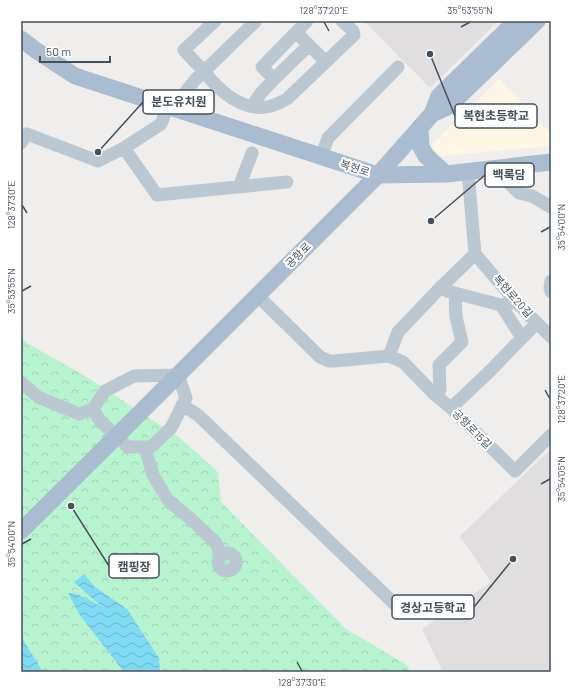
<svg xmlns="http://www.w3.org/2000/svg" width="572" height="693" viewBox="0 0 572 693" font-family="Barlow,'Noto Sans KR',sans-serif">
	<defs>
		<pattern id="park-crowns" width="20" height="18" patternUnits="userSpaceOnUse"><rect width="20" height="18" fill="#b7f3ce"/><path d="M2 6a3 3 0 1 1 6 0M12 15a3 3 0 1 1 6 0" fill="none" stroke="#9fd2b3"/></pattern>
		<pattern id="water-waves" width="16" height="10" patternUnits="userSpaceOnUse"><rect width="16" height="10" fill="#80daf3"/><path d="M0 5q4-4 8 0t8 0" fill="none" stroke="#6ab3c8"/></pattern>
	</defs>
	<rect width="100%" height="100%" fill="#f0eded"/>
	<path fill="#fdf6e4" d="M 499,79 L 551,134 L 551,146 L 441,156 L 431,146 Z"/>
	<path fill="#e1dedf" d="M 364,21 L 498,21 L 430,88 Z
		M 551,449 L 551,672 L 443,672 L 422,629 L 491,582 L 460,536 Z"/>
	<path fill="url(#park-crowns)" d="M 21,336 L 27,343 L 85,376 L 180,438 L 218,472 L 221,502 L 346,629 L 407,665 L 410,672 L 43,672 L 24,641 L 21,639 Z"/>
	<path fill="url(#water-waves)" d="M 84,574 L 95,587 L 127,609 L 159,658 L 160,672 L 124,672 L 79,614 L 68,593 L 77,594 L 101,606 L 74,582 Z
		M 21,638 L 24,641 L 43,672 L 21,672 Z"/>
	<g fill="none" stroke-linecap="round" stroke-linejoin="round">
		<path stroke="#bcc8d1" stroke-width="13" d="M 215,21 L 184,50 C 190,57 197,64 203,70 C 207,74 210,79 213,82 C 228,98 249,112 271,106 C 277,104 283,102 288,98 L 354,35 L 353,31 L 342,21
			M 296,32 L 309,45 L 274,79 L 262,67 L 307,21
			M 309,45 L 326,62
			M 168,106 L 161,124 L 124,148 L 157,195 L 287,182
			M 252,106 L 261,93 L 274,79
			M 179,109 L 185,93 L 195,80 L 255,22 L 255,21
			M 21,143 L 27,134 L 98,161 L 124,148
			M 321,157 L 328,138 L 398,67
			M 504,167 L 507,181 L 519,193 L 532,196 L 551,207
			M 468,172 L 475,254 L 516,302 L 551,337
			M 239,187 L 252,153
			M 551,281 L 550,288 L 551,292
			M 447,291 L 501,305 L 516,302
			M 258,296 L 320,357 L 329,361 L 335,361 L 389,356 L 403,362 L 435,395 L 451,408 L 515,471 L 551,435
			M 501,305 L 522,338 L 537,323
			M 389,356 L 398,332 L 440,288 L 475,254
			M 178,375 L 186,398 L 171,428 L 151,447 L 128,447 L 100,421 L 93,409 L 105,391 L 134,376 Z
			M 21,382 L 38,397 L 79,414 L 93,409
			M 435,395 L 440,390 L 439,365 L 462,342 L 456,317 L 455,294
			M 182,405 L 198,415 L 402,611
			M 451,408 L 490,371 L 522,338
			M 145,447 L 153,475 L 168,500 L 193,521 L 216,543 L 221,555
			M218 562a9 9 0 1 1 18 0a9 9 0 1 1-18 0Z"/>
		<path stroke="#aabccf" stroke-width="17" d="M 21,39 L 37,51 L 75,76 L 378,175 L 446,174 L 551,162
			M 432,114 L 449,106 L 537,21
			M 420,127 L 421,147 L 426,156 L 446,174
			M 160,393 L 378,175 L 432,114 L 439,96 L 516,21"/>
		<path stroke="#aabccf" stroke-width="17" d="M 21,531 L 160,393"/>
	</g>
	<path fill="none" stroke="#44515c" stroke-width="1.5" d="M 324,22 L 329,31M 461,27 L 470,22M 22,205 L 27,213M 541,232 L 550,227M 22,291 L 31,286M 545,390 L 550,399M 541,484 L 550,479M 22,544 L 31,539M 297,662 L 302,671"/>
	<g text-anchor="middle" stroke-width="4" stroke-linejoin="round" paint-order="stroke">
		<g font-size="11" fill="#44515c" stroke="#fff">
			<text transform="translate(355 168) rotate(18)" y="4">복현로</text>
			<text transform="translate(298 255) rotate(-45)" y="4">공항로</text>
			<text transform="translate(513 296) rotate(48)" y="4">복현로20길</text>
			<text transform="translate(472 429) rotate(45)" y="4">공항로15길</text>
		</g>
	</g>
	<path fill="none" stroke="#44515c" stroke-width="1.5" d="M98 152L143 102M430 54L455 116M431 221L485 175M71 506L109 566M513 559L474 607"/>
	<g fill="#44515c" stroke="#fff" stroke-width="1.5">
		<circle cx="98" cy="152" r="4"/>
		<circle cx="430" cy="54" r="4"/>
		<circle cx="431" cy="221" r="4"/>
		<circle cx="71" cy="506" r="4"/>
		<circle cx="513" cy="559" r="4"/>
	</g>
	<g fill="#fff" stroke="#44515c" stroke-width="1.5">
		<rect x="143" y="90" width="71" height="24" rx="4"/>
		<rect x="455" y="104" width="82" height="24" rx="4"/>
		<rect x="485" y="163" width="49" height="24" rx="4"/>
		<rect x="109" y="554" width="50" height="24" rx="4"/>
		<rect x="392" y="595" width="82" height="24" rx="4"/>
	</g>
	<g font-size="12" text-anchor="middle" font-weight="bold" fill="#44515c">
		<text x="179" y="106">분도유치원</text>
		<text x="496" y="120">복현초등학교</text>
		<text x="509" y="179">백록담</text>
		<text x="134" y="571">캠핑장</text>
		<text x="433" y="612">경상고등학교</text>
	</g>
	<rect width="572" height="693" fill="none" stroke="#ffffff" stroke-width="44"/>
	<path d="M40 56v6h70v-6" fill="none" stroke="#44515c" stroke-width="2"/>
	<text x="46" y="56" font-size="12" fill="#44515c" stroke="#ffffff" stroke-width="3" paint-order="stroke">50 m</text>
	<rect x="22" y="22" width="528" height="649" fill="none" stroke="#44515c" stroke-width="1.5"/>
	<g font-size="10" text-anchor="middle" fill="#44515c">
		<text x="324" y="14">128°37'20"E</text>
		<text x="470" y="14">35°53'55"N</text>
		<text transform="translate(11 205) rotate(-90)" y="4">128°37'30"E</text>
		<text transform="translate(561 227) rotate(-90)" y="4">35°54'00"N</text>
		<text transform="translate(11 291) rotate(-90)" y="4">35°53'55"N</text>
		<text transform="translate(561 399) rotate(-90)" y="4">128°37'20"E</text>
		<text transform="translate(561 479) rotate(-90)" y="4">35°54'05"N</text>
		<text transform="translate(11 544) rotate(-90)" y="4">35°54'00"N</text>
		<text x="302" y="686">128°37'30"E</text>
	</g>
</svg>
